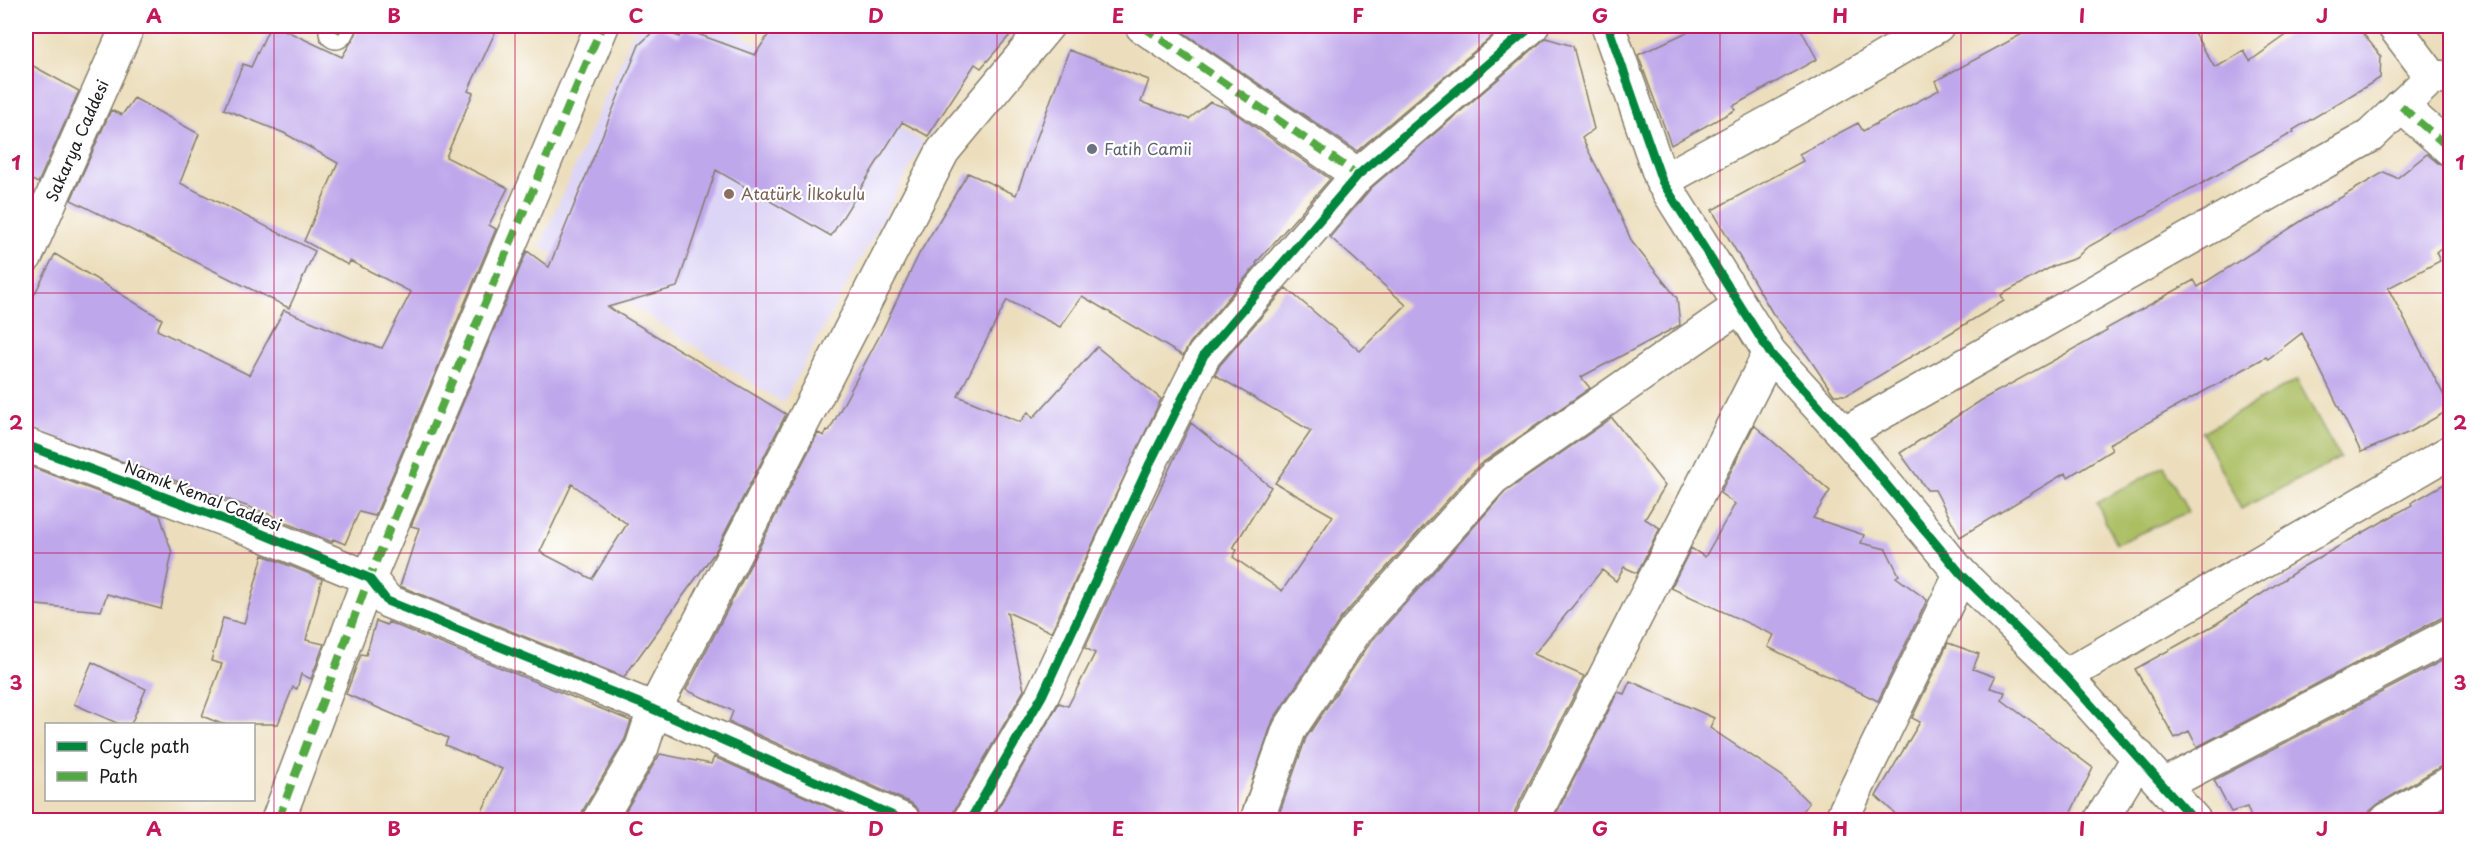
<svg xmlns="http://www.w3.org/2000/svg" width="2476" height="846" viewBox="0 0 2476 846" font-family="'Playpen Sans',sans-serif">
	<rect width="100%" height="100%" fill="#fff"/>
	<filter id="ink" filterUnits="userSpaceOnUse"><feTurbulence type="fractalNoise" baseFrequency=".0167" numOctaves="2"/><feDisplacementMap in="SourceGraphic" scale="12" xChannelSelector="R" yChannelSelector="G"/><feConvolveMatrix kernelMatrix="1 2 1 2 8 2 1 2 1" color-interpolation-filters="sRGB"/></filter>
	<filter id="wash" filterUnits="userSpaceOnUse"><feTurbulence type="fractalNoise" baseFrequency=".008" numOctaves="4" result="noise"/><feDisplacementMap in="SourceGraphic" scale="24" xChannelSelector="R" yChannelSelector="G"/><feGaussianBlur stdDeviation="1.35" result="paint"/><feColorMatrix in="noise" values="0 0 0 0 0 0 0 0 0 0 0 0 0 0 0 0 0 1.4 0 .05"/><feComposite in="paint" operator="in"/></filter>
	<g filter="url(#wash)">
		<rect width="100%" height="100%" fill="#ecdebc"/>
		<path fill="#ddd5f6" d="M 636,26 L 726,26 L 924,142 L 783,403 L 540,246 Z"/>
		<path fill="#aabe62" stroke="#636d3f" stroke-width="1.5" d="M 2297,380 L 2340,458 L 2241,509 L 2202,432 Z
			M 2164,466 L 2188,512 L 2116,544 L 2097,503 Z"/>
		<g id="blocks">
			<path fill="#bfa7eb" fill-rule="evenodd" d="M 270,26 L 276,26 L 342,57 L 356,34 L 358,26 L 498,26 L 468,91 L 473,93 L 446,157 L 508,188 L 489,225 L 496,229 L 375,516 L 359,512 L 345,544 L 333,539 L 332,542 L 274,518 L 274,516 L 26,427 L 26,311 L 55,254 L 162,319 L 157,330 L 249,375 L 284,310 L 358,341 L 382,348 L 411,292 L 350,261 L 348,265 L 304,241 L 338,163 L 284,133 L 224,109 L 243,64 L 251,67 Z
				M 774,26 L 1018,26 L 981,68 L 975,64 L 928,136 L 902,122 L 831,236 L 716,170 L 677,287 L 608,307 L 786,414 L 715,552 L 624,677 L 400,586 L 419,528 L 411,526 L 527,251 L 549,267 L 639,45 L 658,27 L 679,37 L 684,29 L 755,55 ZM 572,484 L 627,524 L 592,579 L 540,552 Z
				M 1174,26 L 1504,26 L 1357,151 Z
				M 1700,26 L 1799,26 L 1817,59 L 1733,106 L 1735,110 L 1671,145 L 1638,55 Z
				M 2037,26 L 2190,26 L 2215,68 L 2244,51 L 2250,61 L 2299,26 L 2357,26 L 2381,56 L 2380,78 L 2293,130 L 2294,132 L 2086,248 L 2076,258 L 2053,266 L 2001,295 L 2004,301 L 1847,395 L 1834,395 L 1807,355 L 1773,314 L 1712,210 L 1803,161 L 1799,154 L 1858,123 L 1863,131 L 1939,90 L 1935,81 Z
				M 1546,38 L 1573,46 L 1594,129 L 1582,138 L 1613,199 L 1632,242 L 1677,298 L 1680,325 L 1581,377 L 1590,388 L 1479,465 L 1341,618 L 1273,720 L 1239,820 L 991,820 L 1059,703 L 1068,706 L 1095,653 L 1085,648 L 1191,423 L 1271,487 L 1233,548 L 1237,550 L 1233,557 L 1282,591 L 1333,516 L 1275,483 L 1311,431 L 1215,375 L 1220,365 L 1286,288 L 1360,351 L 1406,305 L 1330,237 L 1371,188 Z
				M 1069,50 L 1149,80 L 1141,102 L 1189,119 L 1210,102 L 1229,109 L 1330,179 L 1256,263 L 1257,264 L 1190,343 L 1183,356 L 1082,296 L 1060,327 L 1007,300 L 958,396 L 1020,422 L 1028,412 L 1033,418 L 1097,347 L 1161,399 L 1051,632 L 1007,612 L 1024,690 L 954,811 L 951,820 L 921,820 L 918,809 L 911,803 L 729,722 L 733,711 L 686,690 L 818,433 L 824,436 L 827,430 L 829,431 L 882,331 L 919,254 L 968,173 L 1016,195 Z
				M 26,62 L 79,91 L 38,183 L 26,177 Z
				M 134,98 L 199,134 L 180,183 L 315,251 L 289,308 L 71,200 L 111,110 L 122,115 Z
				M 2427,154 L 2438,163 L 2451,167 L 2451,240 L 2436,252 L 2440,261 L 2388,288 L 2451,409 L 2410,432 L 2361,452 L 2302,333 L 2268,359 L 2266,357 L 2109,444 L 2112,450 L 2068,477 L 2065,473 L 1960,537 L 1935,490 L 1927,490 L 1900,453 L 1985,398 L 2107,331 L 2106,329 L 2194,280 L 2198,287 L 2306,218 L 2384,172 L 2397,178 Z
				M 1612,418 L 1665,486 L 1645,519 L 1660,528 L 1637,573 L 1624,567 L 1616,581 L 1602,570 L 1534,654 L 1584,676 L 1515,811 L 1513,820 L 1277,820 L 1306,738 L 1370,643 L 1505,492 Z
				M 1754,425 L 1830,491 L 1813,518 L 1864,535 L 1861,543 L 1886,549 L 1899,575 L 1896,577 L 1927,600 L 1878,701 L 1768,647 L 1774,635 L 1671,588 L 1691,548 L 1705,557 L 1735,504 L 1720,493 Z
				M 26,465 L 160,515 L 172,553 L 161,609 L 107,594 L 101,611 L 26,604 Z
				M 2451,480 L 2451,616 L 2441,618 L 2197,747 L 2189,731 L 2175,738 L 2135,669 L 2216,624 L 2304,566 L 2412,505 L 2411,503 Z
				M 263,555 L 322,579 L 306,640 L 324,644 L 311,679 L 301,674 L 297,689 L 293,687 L 278,724 L 222,724 L 202,716 L 222,664 L 211,661 L 223,618 L 244,624 Z
				M 376,621 L 387,625 L 388,622 L 631,721 L 625,739 L 583,810 L 580,820 L 478,820 L 502,769 L 445,745 L 448,738 L 346,694 L 361,654 L 366,655 Z
				M 1948,643 L 1979,654 L 1973,669 L 1995,677 L 1990,688 L 2005,692 L 2002,700 L 2093,768 L 2067,820 L 1902,820 L 1876,796 L 1920,722 L 1912,718 Z
				M 2451,656 L 2451,764 L 2440,767 L 2378,804 L 2370,811 L 2368,820 L 2252,820 L 2247,807 L 2231,812 L 2214,780 Z
				M 92,662 L 146,689 L 131,724 L 119,724 L 74,704 Z
				M 1630,681 L 1714,718 L 1710,728 L 1782,776 L 1809,803 L 1796,820 L 1553,820 L 1618,692 L 1624,694 Z
				M 660,754 L 711,764 L 714,757 L 858,820 L 620,820 Z
				M 2451,804 L 2451,820 L 2423,820 Z"/>
		</g>
	</g>
	<g filter="url(#ink)">
		<use href="#blocks" fill-opacity="0" stroke="#847d6c" stroke-width="1.5"/>
		<g fill="none" stroke-linecap="round" stroke-linejoin="round">
			<g stroke="#847d6c" stroke-width="36">
				<g id="minor">
					<path d="M 1142,26 L 1358,175"/>
					<path d="M 1608,26 L 1662,181 L 1770,353 L 1844,434 L 1961,574 L 2065,676 L 2194,820"/>
					<path d="M 2394,26 L 2432,77"/>
					<path d="M 336,32 L 339,26"/>
					<path d="M 2401,106 L 2450,149"/>
					<path d="M 1662,181 L 1818,96 L 1937,26"/>
					<path id="s1" d="M 26,256 L 128,26"/>
					<path d="M 1844,434 L 2370,136 L 2432,77 L 2450,78"/>
					<path d="M 26,445 L 255,531 L 369,578 L 387,601 L 639,703 L 903,820"/>
					<path d="M 2065,676 L 2450,452"/>
					<path d="M 2164,785 L 2450,635"/>
					<path d="M 278,820 L 369,578 L 602,26"/>
					<path d="M 599,820 L 642,747 L 654,710 L 943,151 L 1047,26"/>
					<path d="M 970,820 L 1042,696 L 1150,463 L 1204,355 L 1358,175 L 1532,26"/>
					<path d="M 1257,820 L 1289,730 L 1355,631 L 1493,478 L 1740,306"/>
					<path d="M 1532,820 L 1770,353"/>
					<path d="M 1841,820 L 1961,574"/>
					<path d="M 2101,820 L 2139,757"/>
					<path d="M 2387,820 L 2450,783"/>
				</g>
			</g>
			<use href="#minor" stroke="#fff" stroke-width="33"/>
			<path stroke="#52a943" stroke-width="8" stroke-dasharray="15 8" stroke-linecap="butt" d="M 1142,26 L 1358,175
				M 336,32 L 339,26
				M 2401,106 L 2450,149
				M 278,820 L 369,578 L 602,26"/>
			<g stroke="#fff" stroke-width="13">
				<path id="cycleway" d="M 1608,26 L 1662,181 L 1770,353 L 1844,434 L 1961,574 L 2065,676 L 2194,820
					M 26,445 L 255,531 L 369,578 L 387,601 L 639,703 L 903,820
					M 970,820 L 1042,696 L 1150,463 L 1204,355 L 1358,175 L 1532,26"/>
			</g>
			<use href="#cycleway" stroke="#00873e" stroke-width="9"/>
		</g>
	</g>
	<path fill="none" stroke="#c2185b" stroke-width="1.5" stroke-opacity="0.55" d="M 274,26 L 274,820M 515,26 L 515,820M 756,26 L 756,820M 997,26 L 997,820M 1238,26 L 1238,820M 1479,26 L 1479,820M 1720,26 L 1720,820M 1961,26 L 1961,820M 2202,26 L 2202,820M 26,293 L 2450,293M 26,553 L 2450,553"/>
	<circle fill="#6b7280" stroke="#fff" stroke-width="2" cx="1092" cy="149" r="6"/>
	<circle fill="#8d6e63" stroke="#fff" stroke-width="2" cx="729" cy="194" r="6"/>
	<g text-anchor="middle" stroke-width="4.5" stroke-linejoin="round" paint-order="stroke">
		<g font-size="16" fill="#1c1c1c" stroke="#fff">
			<text dy="6" stroke="none"><textPath href="#s1" startOffset="126">Sakarya Caddesi</textPath></text>
			<text transform="translate(203 496) rotate(21)" y="6">Namık Kemal Caddesi</text>
		</g>
		<g font-size="16" fill="#5b616d" stroke="#fff" text-anchor="start">
			<text x="1104" y="155">Fatih Camii</text>
		</g>
		<g font-size="16" fill="#785e54" stroke="#fff" text-anchor="start">
			<text x="741" y="200">Atatürk İlkokulu</text>
		</g>
	</g>
	<rect width="2476" height="846" fill="none" stroke="#fff" stroke-width="66"/>
	<rect x="45" y="723" width="210" height="78" fill="#ffffff" stroke="#a4a4a4" stroke-width="1.5"/>
	<rect x="57" y="742" width="30" height="9" fill="#00873e" stroke="#a4a4a4" stroke-width="1.5"/>
	<text x="99" y="753" font-size="18" fill="#1c1c1c">Cycle path</text>
	<rect x="57" y="772" width="30" height="9" fill="#52a943" stroke="#a4a4a4" stroke-width="1.5"/>
	<text x="99" y="783" font-size="18" fill="#1c1c1c">Path</text>
	<rect x="33" y="33" width="2410" height="780" fill="none" stroke="#c2185b" stroke-width="2"/>
	<g font-size="20" text-anchor="middle" font-weight="bold" fill="#c2185b">
		<text x="154" y="23">A</text>
		<text x="394" y="23">B</text>
		<text x="636" y="23">C</text>
		<text x="876" y="23">D</text>
		<text x="1118" y="23">E</text>
		<text x="1358" y="23">F</text>
		<text x="1600" y="23">G</text>
		<text x="1840" y="23">H</text>
		<text x="2082" y="23">I</text>
		<text x="2322" y="23">J</text>
		<text x="16" y="170">1</text>
		<text x="2460" y="170">1</text>
		<text x="16" y="430">2</text>
		<text x="2460" y="430">2</text>
		<text x="16" y="690">3</text>
		<text x="2460" y="690">3</text>
		<text x="154" y="836">A</text>
		<text x="394" y="836">B</text>
		<text x="636" y="836">C</text>
		<text x="876" y="836">D</text>
		<text x="1118" y="836">E</text>
		<text x="1358" y="836">F</text>
		<text x="1600" y="836">G</text>
		<text x="1840" y="836">H</text>
		<text x="2082" y="836">I</text>
		<text x="2322" y="836">J</text>
	</g>
</svg>
